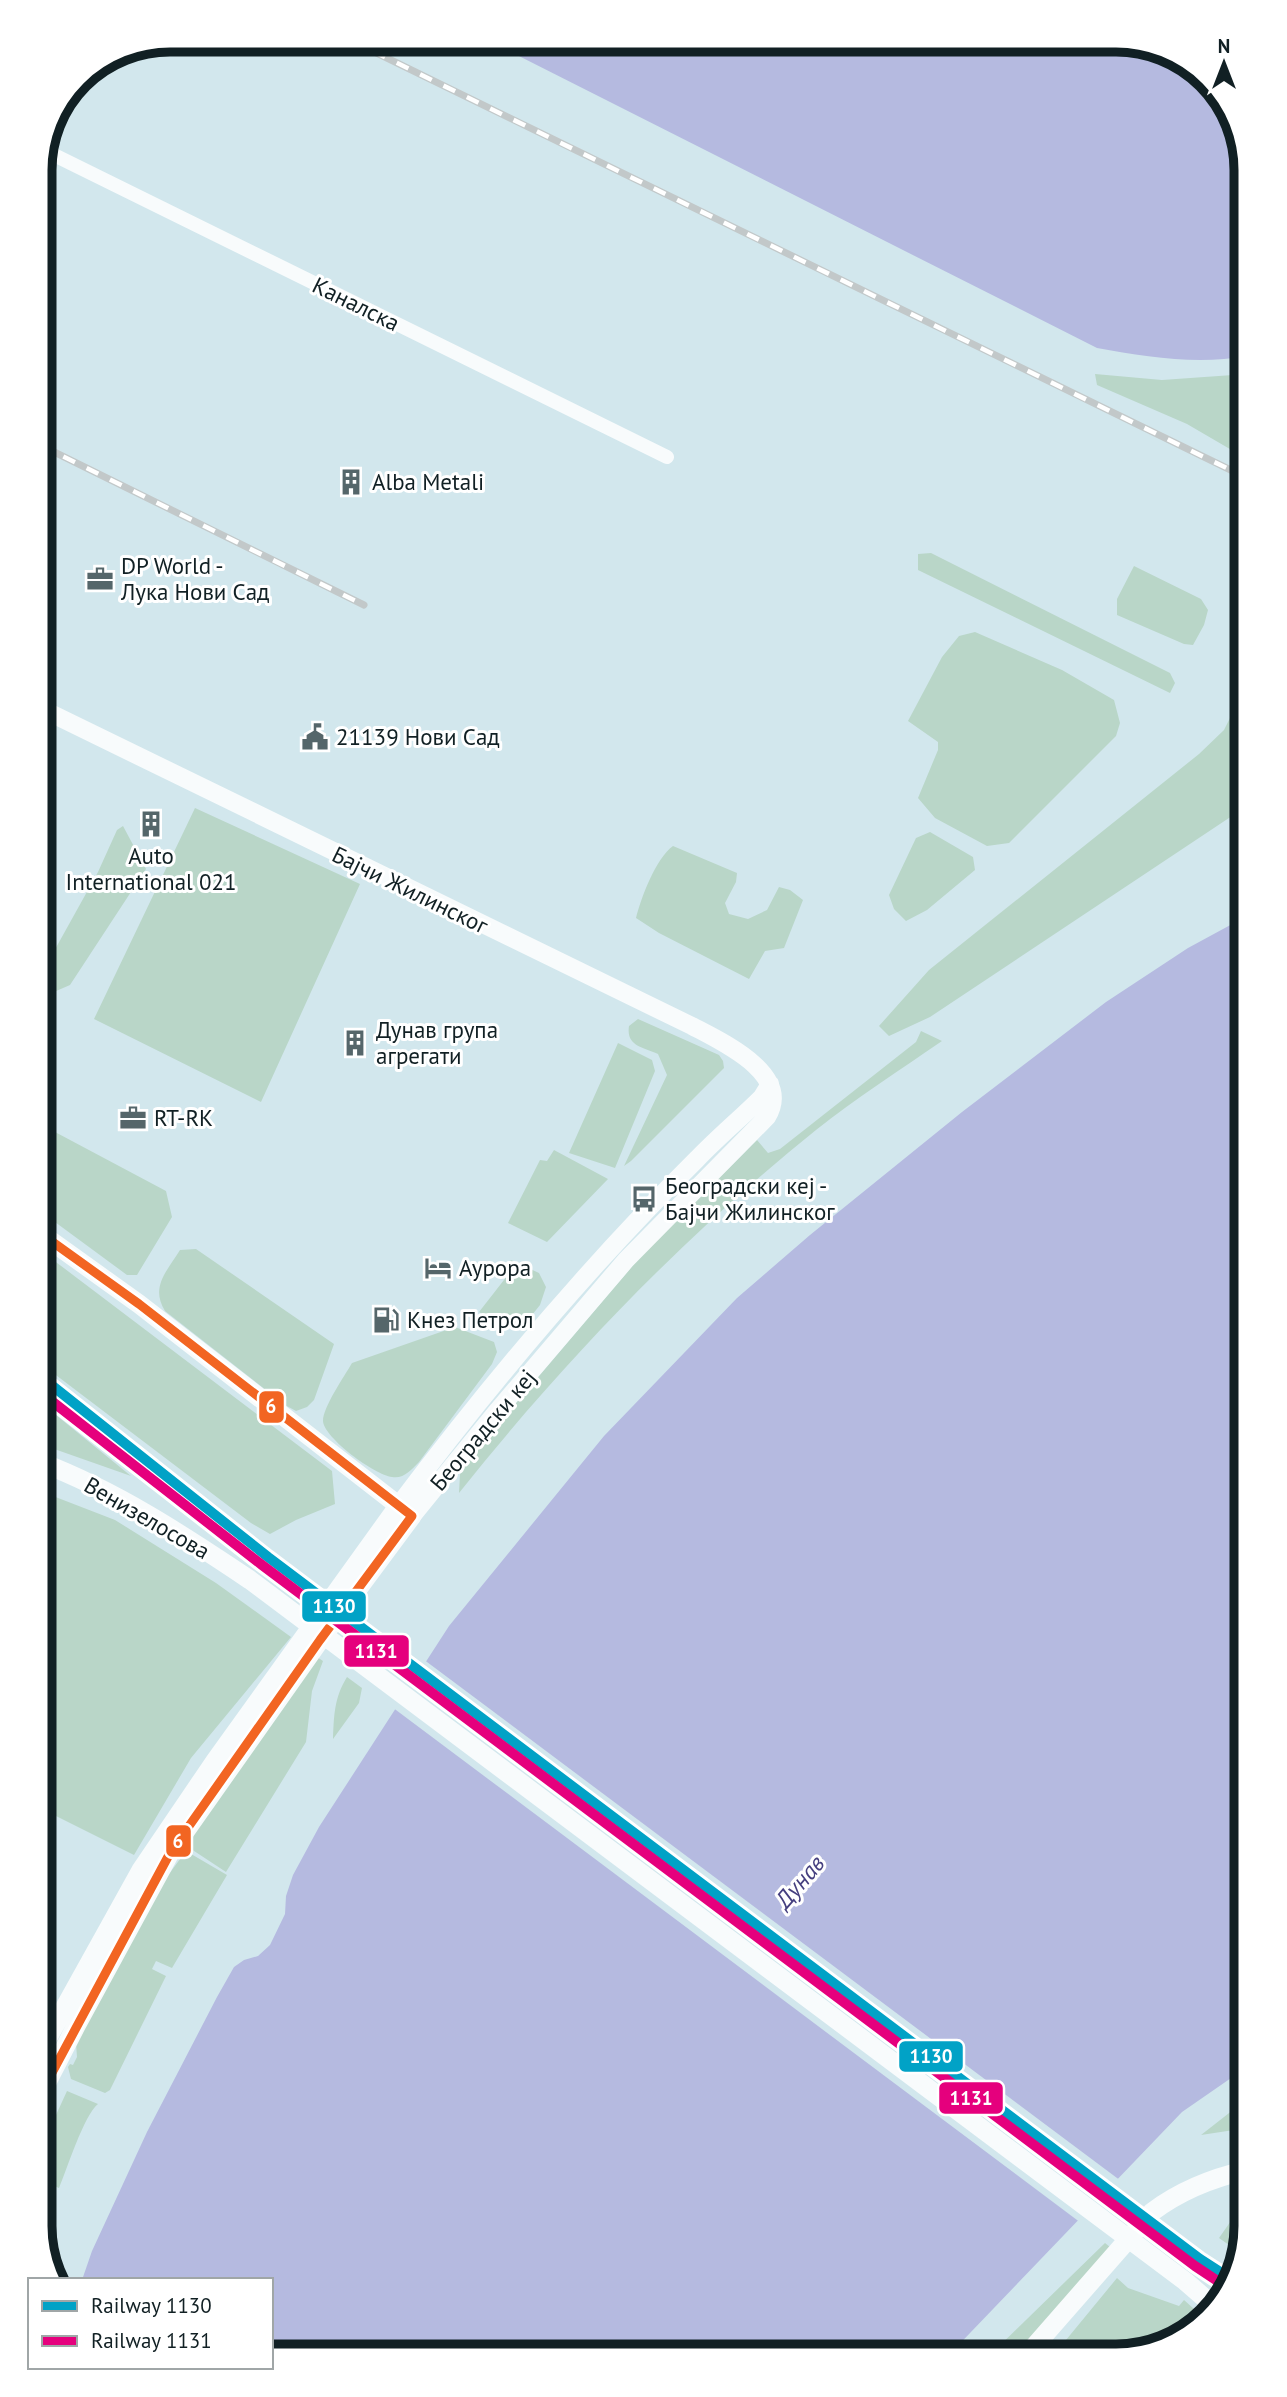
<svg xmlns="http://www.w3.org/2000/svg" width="1287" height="2397" viewBox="0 0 1287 2397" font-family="'PT Sans',sans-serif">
	<rect width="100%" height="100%" fill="#d2e7ed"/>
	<path fill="#b9d6c8" d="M 1095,374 L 1162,380 L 1247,374 L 1247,459 L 1187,424 L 1097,385 Z
		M 931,553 L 1170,673 L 1175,683 L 1170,693 L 918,570 L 918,554 Z
		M 1134,566 L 1201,599 L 1208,610 L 1204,625 L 1193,645 L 1184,644 L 1117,615 L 1117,599 Z
		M 975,632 L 1062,670 L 1114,700 L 1120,723 L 1116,736 L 1009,843 L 987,846 L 935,818 L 918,798 L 938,750 L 938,742 L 908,721 L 942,657 L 959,636 Z
		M 1247,684 L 1247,806 L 930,1017 L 889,1036 L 879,1026 L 929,970 L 1199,754 L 1224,730 Z
		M 195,808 L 360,884 L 261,1102 L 94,1019 Z
		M 123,826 L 146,869 L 70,985 L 40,998 L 40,967 L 48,962 L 98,872 L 117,830 Z
		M 930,832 L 973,857 L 975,870 L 927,910 L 906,921 L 894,909 L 889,895 L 916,838 Z
		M 673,846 L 737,873 L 736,882 L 725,903 L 729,914 L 748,919 L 767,910 L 779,887 L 790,890 L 803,900 L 784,948 L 765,951 L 749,979 L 659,933 L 636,918 C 641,898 656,858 673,846 Z
		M 638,1019 L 719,1055 L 723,1061 L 724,1068 L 631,1161 L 624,1166 L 667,1075 L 658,1054 C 642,1047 626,1046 629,1026 Z
		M 921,1031 L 942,1041 C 900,1070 856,1098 816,1130 C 683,1237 565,1360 459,1493 L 460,1474 L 466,1462 L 640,1257 L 757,1140 L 768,1153 L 780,1149 L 916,1042 Z
		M 618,1043 L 652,1060 L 655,1071 L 615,1168 L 569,1153 Z
		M 40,1124 L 166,1191 L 172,1217 L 137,1275 L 127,1275 L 40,1211 Z
		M 554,1150 L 608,1179 L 547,1242 L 508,1223 L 540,1160 L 547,1161 Z
		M 196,1249 L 334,1344 L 314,1400 L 307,1407 L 296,1411 L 285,1405 L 165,1311 C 150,1287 167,1271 180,1250 Z
		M 40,1250 L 332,1471 L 335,1504 L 296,1520 L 270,1534 L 251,1523 L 40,1363 Z
		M 511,1260 L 539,1273 L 546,1287 L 540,1305 L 524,1325 L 505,1328 L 479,1312 L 511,1271 L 507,1266 Z
		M 455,1327 L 494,1342 L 497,1352 L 492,1364 L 419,1462 C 411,1470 404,1479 392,1477 C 375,1475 324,1438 323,1421 C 323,1407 344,1377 352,1363 Z
		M 40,1402 L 131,1476 L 40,1444 Z
		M 40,1491 L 115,1520 L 216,1583 L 291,1637 L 191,1758 L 134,1855 L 40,1808 Z
		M 314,1655 L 323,1661 L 312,1691 L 306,1742 L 226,1872 L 185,1845 Z
		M 347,1677 L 362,1688 L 359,1703 L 333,1739 C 334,1716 334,1698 347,1677 Z
		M 186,1851 L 227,1875 L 172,1968 L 156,1961 L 152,1969 L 166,1976 L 110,2090 L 105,2093 L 71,2079 L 68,2067 L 70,2064 L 73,2065 L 77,2057 L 76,2043 L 155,1893 Z
		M 67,2091 L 98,2104 C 84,2115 67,2169 59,2188 L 40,2180 L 40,2150 Z
		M 1247,2099 L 1247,2128 L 1201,2135 Z
		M 1247,2198 L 1247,2227 L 1239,2252 L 1219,2238 Z
		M 1105,2243 L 1115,2251 L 1018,2357 L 988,2357 Z
		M 1117,2278 L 1128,2288 L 1179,2306 L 1184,2300 L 1203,2317 L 1167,2347 L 1116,2357 L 1052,2357 Z"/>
	<path fill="#b5bae0" d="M 487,40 L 1125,41 L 1195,67 L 1237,120 L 1247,171 L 1247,356 C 1198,365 1146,357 1097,348 Z
		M 1247,916 L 1247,2067 L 1182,2112 L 947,2357 L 271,2357 L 271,2280 L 82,2280 L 92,2251 L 147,2132 L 217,1997 L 234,1967 L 244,1960 L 258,1956 L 270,1945 L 285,1914 L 286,1896 L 293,1875 L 319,1827 L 449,1626 L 604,1436 L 737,1298 L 810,1235 L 962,1112 L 1106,1002 L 1188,948 Z"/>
	<path fill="#d2e7ed" d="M 423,1659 L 1121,2181 L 1081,2223 L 392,1707 Z"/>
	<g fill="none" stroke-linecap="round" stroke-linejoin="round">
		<path stroke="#f8fbfc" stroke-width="14" d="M 46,151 L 667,457"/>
		<path stroke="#f8fbfc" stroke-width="18" d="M 40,708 L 692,1026 C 722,1042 793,1074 767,1117 L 626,1260 L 498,1410 L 412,1516
			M 399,1505 C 490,1384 589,1266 697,1159 C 718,1137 741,1118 762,1097 L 770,1084"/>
		<path stroke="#f8fbfc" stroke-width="19" d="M 40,1462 C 116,1491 183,1535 250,1580 L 1185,2281 L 1215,2307
			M 40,2052 L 141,1870 L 215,1761 L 399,1505
			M 40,2096 L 76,2026 L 170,1853 L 320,1640 L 412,1516 L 139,1304 L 40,1233
			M 1025,2357 L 1152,2212 C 1181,2190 1212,2178 1247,2170"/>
		<g stroke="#c2c8c9" stroke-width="7">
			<path id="rail" d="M 350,40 L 1247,478
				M 40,445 L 364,605"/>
		</g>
		<use href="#rail" stroke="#fff" stroke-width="4.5" stroke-dasharray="13" stroke-linecap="butt"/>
		<g stroke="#fff" stroke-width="14">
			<path id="bus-1" d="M 40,2095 L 170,1853 L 320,1640 L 412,1516 L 139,1304 L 40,1233"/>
		</g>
		<use href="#bus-1" stroke="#f26522" stroke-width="9"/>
		<g stroke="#fff" stroke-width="16">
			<path id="rail-1" d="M 40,1376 L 268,1557 L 1200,2259 L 1231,2279"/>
		</g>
		<g stroke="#fff" stroke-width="16">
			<path id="rail-2" d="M 40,1392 L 262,1565 L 1195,2266 L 1228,2288"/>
		</g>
		<use href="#rail-1" stroke="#01a2c6" stroke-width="10"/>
		<use href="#rail-2" stroke="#e5007d" stroke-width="10"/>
	</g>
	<defs>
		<g id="building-bare" transform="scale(2.1)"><path d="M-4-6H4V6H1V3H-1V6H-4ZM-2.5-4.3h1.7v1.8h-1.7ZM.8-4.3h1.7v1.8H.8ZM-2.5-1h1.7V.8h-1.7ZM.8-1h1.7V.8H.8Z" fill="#55666a" stroke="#fff" stroke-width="2.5" paint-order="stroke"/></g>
		<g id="office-bare" transform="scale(2.1)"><path d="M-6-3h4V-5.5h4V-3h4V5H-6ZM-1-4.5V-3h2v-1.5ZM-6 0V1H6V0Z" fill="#55666a" stroke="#fff" stroke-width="2.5" paint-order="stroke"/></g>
		<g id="civic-bare" transform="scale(2.1)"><path d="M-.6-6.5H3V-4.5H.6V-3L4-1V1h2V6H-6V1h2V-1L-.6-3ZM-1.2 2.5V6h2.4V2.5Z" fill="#55666a" stroke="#fff" stroke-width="2.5" paint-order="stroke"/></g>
		<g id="bus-bare" transform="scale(2.1)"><path d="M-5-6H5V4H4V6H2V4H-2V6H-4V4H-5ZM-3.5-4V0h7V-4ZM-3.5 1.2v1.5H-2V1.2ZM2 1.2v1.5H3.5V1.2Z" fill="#55666a" stroke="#fff" stroke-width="2.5" paint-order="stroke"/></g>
		<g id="hotel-bare" transform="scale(2.1)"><path d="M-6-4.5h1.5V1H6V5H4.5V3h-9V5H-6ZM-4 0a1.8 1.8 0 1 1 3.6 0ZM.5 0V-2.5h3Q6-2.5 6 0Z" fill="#55666a" stroke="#fff" stroke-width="2.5" paint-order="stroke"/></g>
		<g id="fuel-bare" transform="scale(2.1)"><path d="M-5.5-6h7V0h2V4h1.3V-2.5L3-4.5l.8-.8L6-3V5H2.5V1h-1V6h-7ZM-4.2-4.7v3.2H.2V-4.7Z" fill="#55666a" stroke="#fff" stroke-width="2.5" paint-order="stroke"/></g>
	</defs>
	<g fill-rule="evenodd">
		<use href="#building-bare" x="351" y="482"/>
		<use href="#office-bare" x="100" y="579"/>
		<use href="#civic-bare" x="315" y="737"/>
		<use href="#building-bare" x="151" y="824"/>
		<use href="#building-bare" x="355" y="1043"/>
		<use href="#office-bare" x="133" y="1118"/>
		<use href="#bus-bare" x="644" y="1199"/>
		<use href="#hotel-bare" x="438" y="1268"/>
		<use href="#fuel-bare" x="386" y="1320"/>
	</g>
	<g text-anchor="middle" stroke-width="6" stroke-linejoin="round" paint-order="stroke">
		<g font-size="23" fill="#112024" stroke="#fff">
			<text transform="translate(356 304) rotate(26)" y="8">Каналска</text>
			<text transform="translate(410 890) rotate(26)" y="8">Бајчи Жилинског</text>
			<text transform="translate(483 1430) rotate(-50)" y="8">Београдски кеј</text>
			<text transform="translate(147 1518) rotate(30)" y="8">Венизелосова</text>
		</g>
		<g font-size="23" fill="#112024" stroke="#fff" text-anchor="start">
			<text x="372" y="490">Alba Metali</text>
			<text x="121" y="574">DP World -<tspan x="121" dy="26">Лука Нови Сад</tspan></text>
			<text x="336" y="745">21139 Нови Сад</text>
			<text x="151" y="864" text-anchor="middle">Auto<tspan x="151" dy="26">International 021</tspan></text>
			<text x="376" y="1038">Дунав група<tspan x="376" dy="26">агрегати</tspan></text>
			<text x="154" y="1126">RT-RK</text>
			<text x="665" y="1194">Београдски кеј -<tspan x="665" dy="26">Бајчи Жилинског</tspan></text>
			<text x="459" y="1276">Аурора</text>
			<text x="407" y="1328">Кнез Петрол</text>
		</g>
		<g font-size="24" font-style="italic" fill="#453f7f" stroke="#fff">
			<text transform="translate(800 1882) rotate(-49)" y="8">Дунав</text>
		</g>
	</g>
	<path d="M0 0H1287V2397H0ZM170 52H1116A118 118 0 0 1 1234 170V2226A118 118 0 0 1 1116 2344H170A118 118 0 0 1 52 2226V170A118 118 0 0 1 170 52Z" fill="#fff" fill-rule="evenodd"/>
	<path fill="none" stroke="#112024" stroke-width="9" d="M170 52H1116A118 118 0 0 1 1234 170V2226A118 118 0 0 1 1116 2344H170A118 118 0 0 1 52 2226V170A118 118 0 0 1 170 52Z"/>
	<g stroke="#fff" stroke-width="2.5">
		<rect x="258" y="1390" width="27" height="34" rx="7" fill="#f26522"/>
		<rect x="301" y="1590" width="66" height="33" rx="7" fill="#01a2c6"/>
		<rect x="343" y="1634" width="67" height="34" rx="7" fill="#e5007d"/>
		<rect x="165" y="1824" width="27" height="34" rx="7" fill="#f26522"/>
		<rect x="898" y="2040" width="66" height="33" rx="7" fill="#01a2c6"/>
		<rect x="938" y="2081" width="66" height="34" rx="7" fill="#e5007d"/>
	</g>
	<g font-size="19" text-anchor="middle" font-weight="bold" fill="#fff">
		<text x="271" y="1413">6</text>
		<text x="334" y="1613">1130</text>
		<text x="376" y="1658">1131</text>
		<text x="178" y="1848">6</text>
		<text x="931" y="2063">1130</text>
		<text x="971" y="2105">1131</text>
	</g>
	<rect x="28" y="2278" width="245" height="91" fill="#ffffff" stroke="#a0a6a7" stroke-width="2"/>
	<rect x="42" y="2301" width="35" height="10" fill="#01a2c6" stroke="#a0a6a7" stroke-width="2"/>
	<text x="91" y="2313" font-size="21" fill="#112024">Railway 1130</text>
	<rect x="42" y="2336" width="35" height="10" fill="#e5007d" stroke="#a0a6a7" stroke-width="2"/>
	<text x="91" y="2348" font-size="21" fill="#112024">Railway 1131</text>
	<g transform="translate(1224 63)" stroke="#ffffff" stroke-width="5" paint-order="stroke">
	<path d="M0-5L12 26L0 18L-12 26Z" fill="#112024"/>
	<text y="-10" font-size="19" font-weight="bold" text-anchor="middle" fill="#112024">N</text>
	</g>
</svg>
